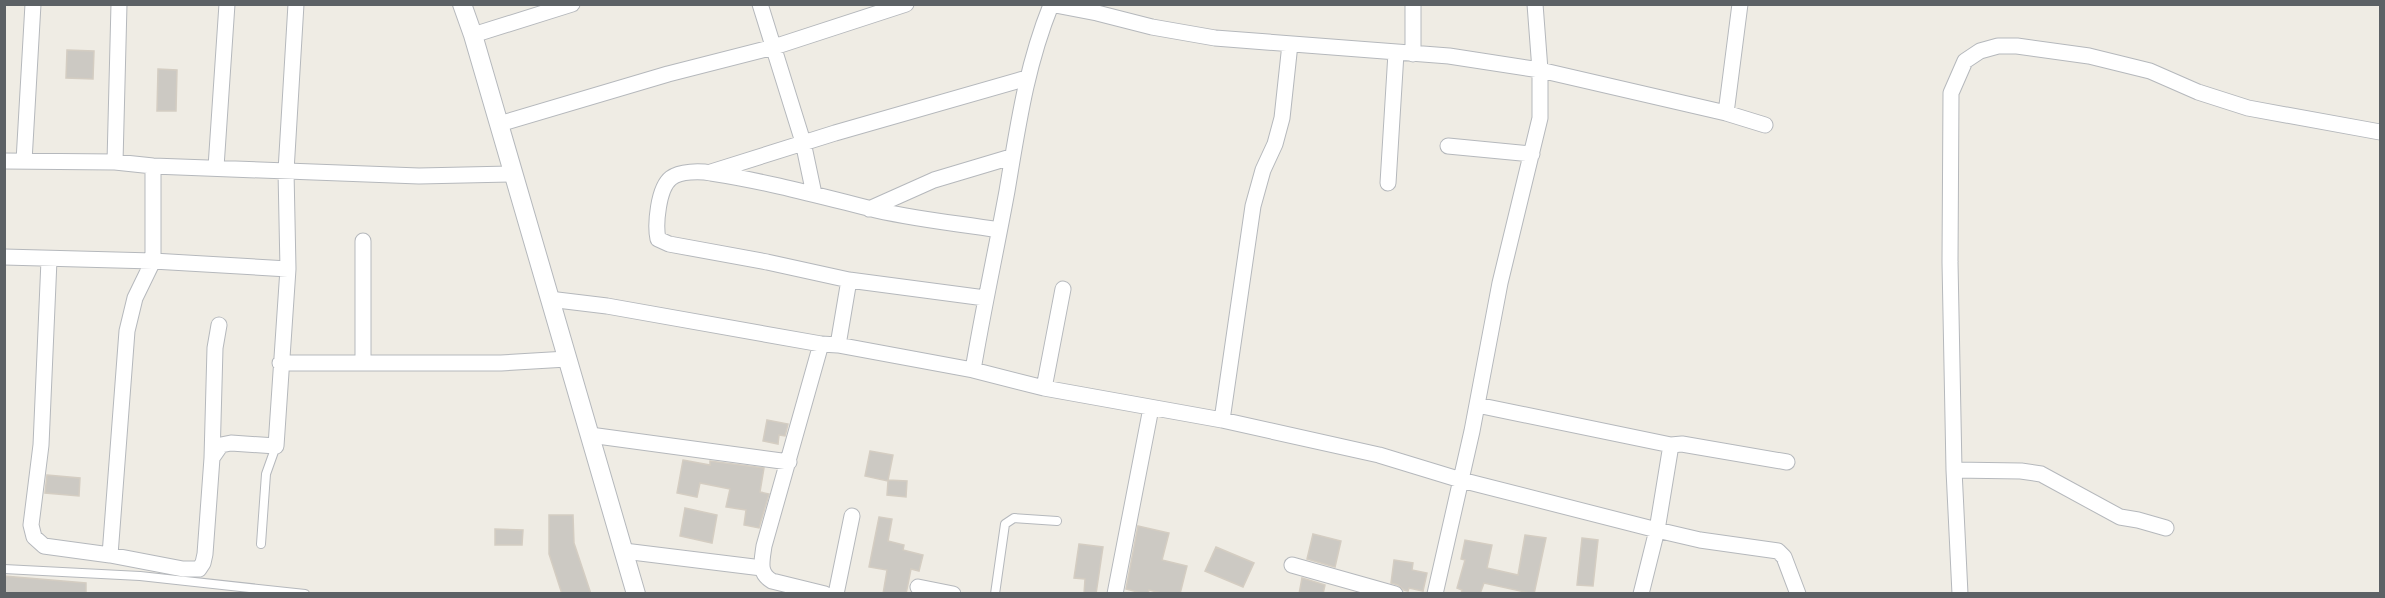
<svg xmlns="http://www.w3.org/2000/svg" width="2385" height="598" viewBox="0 0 2385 598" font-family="'Fira Sans Condensed',sans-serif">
	<rect width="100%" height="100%" fill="#efece4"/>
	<path fill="#ccc9c3" stroke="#d4cdc2" stroke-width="1.5" d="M 67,50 L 94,51 L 93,79 L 66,78 Z
		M 158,69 L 177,70 L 176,111 L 157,111 Z
		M 767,420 L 788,424 L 785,436 L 779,435 L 778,444 L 763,441 Z
		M 870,451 L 893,455 L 888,480 L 907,481 L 906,497 L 887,495 L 888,481 L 865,476 Z
		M 683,460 L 710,465 L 710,461 L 764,468 L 760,492 L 769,494 L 759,528 L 744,525 L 746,510 L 726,507 L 730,489 L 700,483 L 697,497 L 677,493 Z
		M 47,475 L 80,478 L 79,496 L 45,493 Z
		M 685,508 L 717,515 L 712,543 L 680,536 Z
		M 549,515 L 573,515 L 574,543 L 591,594 L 562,594 L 549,554 Z
		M 879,517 L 892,519 L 888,541 L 904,545 L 903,550 L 923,555 L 919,571 L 911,569 L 906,594 L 883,594 L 887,570 L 869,567 Z
		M 1138,526 L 1169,533 L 1162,560 L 1187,566 L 1180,594 L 1165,594 L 1149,590 L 1148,594 L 1145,594 L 1126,589 Z
		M 495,529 L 523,530 L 522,545 L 495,545 Z
		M 1313,534 L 1341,541 L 1335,567 L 1307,559 Z
		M 1525,535 L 1546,538 L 1534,594 L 1484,583 L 1480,594 L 1461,594 L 1462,590 L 1457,588 L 1465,560 L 1461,559 L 1465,540 L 1492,545 L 1487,568 L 1518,575 Z
		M 1582,538 L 1598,540 L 1593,586 L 1577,585 Z
		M 1079,544 L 1103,547 L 1096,594 L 1084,594 L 1085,579 L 1074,578 Z
		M 1216,547 L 1254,563 L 1243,587 L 1205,571 Z
		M 1394,560 L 1413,563 L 1412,570 L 1427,573 L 1423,591 L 1409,588 L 1408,591 L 1404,590 L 1398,585 L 1391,583 Z
		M 4,576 L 86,583 L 86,594 L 4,594 Z
		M 1302,578 L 1325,585 L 1323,594 L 1299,594 Z"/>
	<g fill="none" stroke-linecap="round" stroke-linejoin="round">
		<g stroke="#b5b8bc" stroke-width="10">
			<path id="service" d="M 261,544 L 266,474 L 276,446
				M 4,569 L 140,576 L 305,594
				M 995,594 L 1005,524 L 1014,518 L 1057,521"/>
		</g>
		<g stroke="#b5b8bc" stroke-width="17">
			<path id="minor" d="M 760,4 L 803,142 L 814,194
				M 1050,4 L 1097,13 L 1152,27 L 1215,38 L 1449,56 L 1540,70 L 1726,113 L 1765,125
				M 1413,4 L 1413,54
				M 473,35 L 572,4
				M 1726,113 L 1740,4
				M 499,124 L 668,74 L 774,47 L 906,4
				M 1448,146 L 1532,154
				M 4,161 L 115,162 L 153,166 L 419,176 L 512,174
				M 24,161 L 33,4
				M 115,162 L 119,4
				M 216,167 L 227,4
				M 711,172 L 835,133 L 1027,78
				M 1388,183 L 1396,53
				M 869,209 L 934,180 L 1011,157
				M 363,241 L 363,361
				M 4,257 L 153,261 L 288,269
				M 49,260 L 41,445 L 31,525 L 34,537 L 44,546 L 110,555 L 183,569 L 199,569 L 203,563 L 205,554 L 212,458 L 215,348 L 219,325
				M 985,298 L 849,280 L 767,262 L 669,244 L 658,239 C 655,225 658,188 671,178 C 680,171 700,171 711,173 C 764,181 816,195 868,208 C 910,219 956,223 999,230
				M 549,299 L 607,306 L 821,344 L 838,345 L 973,370 L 1044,388 L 1222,420 L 1379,455 L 1461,480 L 1657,530 L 1700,540 L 1778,551 L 1784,557 L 1798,594
				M 821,344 L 764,546 C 762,561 758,573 772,581 L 825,594
				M 838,345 L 849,280
				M 280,363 L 501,363 L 567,359
				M 973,370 C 983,310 996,251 1007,191 C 1018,126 1026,67 1051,5
				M 1044,388 L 1063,289
				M 1477,405 L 1671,445 L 1682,444 L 1787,462
				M 1222,420 L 1253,206 L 1263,170 L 1275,144 L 1282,118 L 1290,44
				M 590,435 L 789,462
				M 212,458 L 221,445 L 231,443 L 276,446 L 288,269 L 286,171 L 296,4
				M 1954,470 L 2021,471 L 2041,474 L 2120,517 L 2138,520 L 2166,528
				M 624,551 L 762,568
				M 110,555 L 127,331 L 135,298 L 153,261 L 153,166
				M 1292,565 L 1395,594
				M 918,587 L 953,594
				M 836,594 L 852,516
				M 1115,594 L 1151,408
				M 1435,594 L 1472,431 L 1500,283 L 1540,118 L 1540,70 L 1535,4
				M 1641,594 L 1657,530 L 1671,445
				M 1960,594 L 1954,470 L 1950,262 L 1951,93 L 1965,61 L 1980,51 L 1998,46 L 2017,46 L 2089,56 L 2150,71 L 2198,92 L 2248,108 L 2380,132"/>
		</g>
		<g stroke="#b5b8bc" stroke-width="20">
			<path id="tertiary" d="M 462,4 L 473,35 L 636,594"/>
		</g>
		<use href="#service" stroke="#fff" stroke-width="8"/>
		<use href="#minor" stroke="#fff" stroke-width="15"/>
		<use href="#tertiary" stroke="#fff" stroke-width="18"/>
	</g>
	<rect width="2385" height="598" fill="none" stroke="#5c6165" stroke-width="12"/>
</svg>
